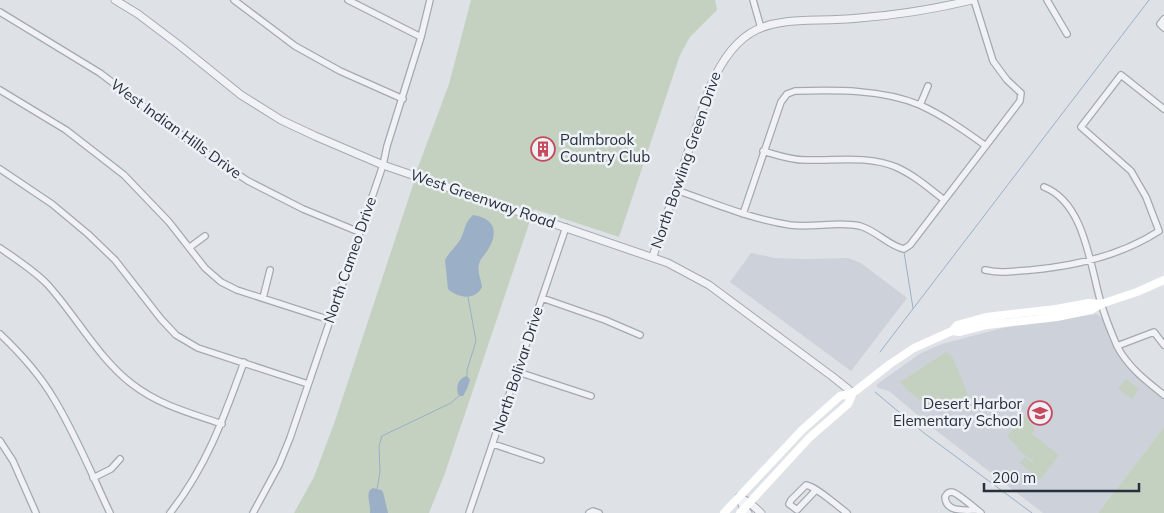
<svg xmlns="http://www.w3.org/2000/svg" width="1164" height="513" viewBox="0 0 1164 513" font-family="Mulish,sans-serif">
	<rect width="100%" height="100%" fill="#dee2e7"/>
	<path fill="#cdd1d9" d="M 751,253 L 775,258 L 805,259 L 848,258 L 861,263 L 907,298 L 851,371 L 730,282 Z
		M 1097,314 L 1101,317 L 1111,343 L 1125,365 L 1146,386 L 1164,400 L 1164,427 L 1098,513 L 1043,513 L 933,428 L 889,391 L 878,388 L 876,385 L 921,353 L 942,344 L 1014,325 Z"/>
	<path fill="#c4d1c0" d="M 471,0 L 715,0 L 717,10 L 690,37 L 680,55 L 619,237 L 534,209 L 445,473 L 429,513 L 294,513 L 314,477 L 335,421 L 418,170 L 417,170 L 449,84 Z
		M 946,352 L 952,356 L 974,409 C 936,415 926,409 900,382 Z
		M 1126,379 L 1139,389 L 1132,399 L 1118,389 Z
		M 1024,414 L 1035,429 L 1032,434 L 1059,455 L 1040,480 L 1020,463 L 1024,457 L 1033,463 L 1034,462 L 1017,449 L 1018,447 L 1007,437 Z
		M 1164,427 L 1164,513 L 1098,513 Z"/>
	<path fill="#9bafc6" d="M 473,215 C 493,218 499,230 489,248 C 486,254 481,257 479,264 C 477,272 481,279 482,287 C 475,301 458,298 448,289 L 445,260 C 449,252 456,247 460,240 C 465,231 464,223 473,215 Z
		M 467,376 L 470,380 L 467,389 L 463,396 L 459,396 C 455,388 458,378 467,376 Z
		M 373,488 L 381,490 L 383,492 L 388,513 L 370,513 C 371,505 366,497 370,490 Z"/>
	<g fill="none" stroke-linecap="round" stroke-linejoin="round">
		<path stroke="#9bafc6" stroke-width="1" d="M 904,252 L 913,308
			M 880,352 L 1149,0
			M 467,376 L 467,370 L 476,341 L 468,297
			M 875,392 L 924,433 L 1032,513
			M 377,489 L 380,472 L 379,446 L 382,436 L 451,403 L 459,396"/>
		<g stroke="#a4a9b1" stroke-width="8">
			<path id="minor" d="M 234,0 L 295,46 L 340,71 L 403,99
				M 348,0 L 421,37
				M 753,0 L 761,28
				M 1047,0 L 1067,34
				M 0,12 L 100,73 L 204,152 L 248,181 L 303,209 L 359,232
				M 1164,19 L 1160,24 L 1164,28
				M 0,90 L 66,130 L 124,175 L 169,222 L 205,268 L 221,282 L 237,290 L 330,320
				M 920,105 L 928,86
				M 763,151 C 777,155 790,160 805,160 C 836,161 866,155 896,167 C 914,175 929,188 944,200
				M 0,169 L 52,204 L 88,234 L 115,260 L 161,319 L 176,335 L 198,348 L 308,384
				M 1044,187 C 1085,203 1090,266 1101,303 C 1105,317 1111,332 1117,346 C 1128,367 1146,381 1164,395
				M 676,190 C 714,203 750,219 790,225 C 814,228 837,221 860,226 C 877,231 889,246 904,249 L 910,245 L 1020,101 L 1021,93 L 1007,80 L 993,61 L 974,0
				M 743,214 L 781,102 L 787,94 L 795,91 C 837,90 881,89 920,105 C 944,116 965,131 986,146
				M 190,247 L 205,236
				M 0,248 C 16,259 35,271 48,285 C 76,316 99,359 132,384 C 159,405 190,413 222,424
				M 985,270 C 1004,274 1012,271 1031,270 C 1075,266 1122,255 1159,231 L 1146,197 L 1131,171 L 1081,127 L 1121,75 L 1164,109
				M 263,298 L 270,270
				M 542,298 L 605,320 L 640,335
				M 0,334 C 20,353 40,375 54,399 C 76,435 92,475 110,513
				M 1117,346 L 1154,332 L 1164,345
				M 518,372 L 591,396
				M 0,441 L 13,461 L 36,513
				M 493,444 L 541,460
				M 93,478 L 111,469 L 120,459
				M 816,490 L 797,510 L 789,504 L 791,500 L 806,485 C 817,487 837,506 847,513
				M 977,510 C 965,510 946,513 945,497 C 947,494 947,492 952,492 C 958,493 974,508 980,512 L 981,513
				M 170,513 C 207,466 224,417 244,362
				M 253,513 L 279,465 L 290,438 L 383,165 L 387,146 L 421,37 L 430,0
				M 469,513 L 566,227
				M 589,513 L 593,511 L 599,513"/>
		</g>
		<g stroke="#a4a9b1" stroke-width="9">
			<path id="tertiary" d="M 115,0 L 138,14 L 179,45 L 241,95 L 281,120 L 315,136 L 383,165 L 668,263 L 709,285 L 833,377 L 853,393
				M 653,256 L 710,87 C 745,6 786,25 859,18 C 897,15 935,9 972,0
				M 739,497 L 750,503 L 761,513
				M 739,497 L 744,509 L 748,513"/>
		</g>
		<use href="#minor" stroke="#f1f2f6" stroke-width="5.5"/>
		<use href="#tertiary" stroke="#f1f2f6" stroke-width="7"/>
		<path stroke="#fff" stroke-width="8" d="M 952,331 L 957,325 L 986,317 L 1056,309 L 1089,303 L 1101,304
			M 724,513 L 802,430 L 840,396 L 853,393
			M 740,513 L 809,438 L 848,404 L 853,393 L 890,364 L 914,348 L 952,331 L 960,332 L 987,325 L 1057,317 L 1091,310 L 1101,304 L 1137,292 L 1164,280"/>
	</g>
	<defs>
		<g id="building-ring" transform="scale(1.25)"><circle r="9.5" fill="#eef1f5" stroke="#c7495b" stroke-width="1.5"/><path d="M-4-6H4V6H1V3H-1V6H-4ZM-2.5-4.3h1.7v1.8h-1.7ZM.8-4.3h1.7v1.8H.8ZM-2.5-1h1.7V.8h-1.7ZM.8-1h1.7V.8H.8Z" fill="#c7495b"/></g>
		<g id="school-ring" transform="scale(1.25)"><circle r="9.5" fill="#eef1f5" stroke="#c7495b" stroke-width="1.5"/><path d="M0-5L7-2L0 1L-7-2ZM-4 1L0 2.5L4 1V4Q0 6-4 4Z" fill="#c7495b"/></g>
	</defs>
	<g fill-rule="evenodd">
		<use href="#building-ring" x="543" y="149"/>
		<use href="#school-ring" x="1040" y="413"/>
	</g>
	<g text-anchor="middle" stroke-width="5" stroke-linejoin="round" paint-order="stroke">
		<g font-size="15" fill="#28303d" stroke="#eef1f5">
			<text transform="translate(176 129) rotate(36)" y="5">West Indian Hills Drive</text>
			<text transform="translate(686 160) rotate(-71)" y="5">North Bowling Green Drive</text>
			<text transform="translate(483 199) rotate(19)" y="5">West Greenway Road</text>
			<text transform="translate(350 260) rotate(-71)" y="5">North Cameo Drive</text>
			<text transform="translate(518 370) rotate(-72)" y="5">North Bolivar Drive</text>
		</g>
		<g font-size="15" fill="#28303d" stroke="#eef1f5" text-anchor="start">
			<text x="560" y="145">Palmbrook<tspan x="560" dy="17">Country Club</tspan></text>
			<text x="1022" y="409" text-anchor="end">Desert Harbor<tspan x="1022" dy="17">Elementary School</tspan></text>
		</g>
	</g>
	<path d="M984 483v8h155v-8" fill="none" stroke="#28303d" stroke-width="2.5"/>
	<text x="992" y="483" font-size="15" fill="#28303d" stroke="#eef1f5" stroke-width="4" paint-order="stroke">200 m</text>
</svg>
